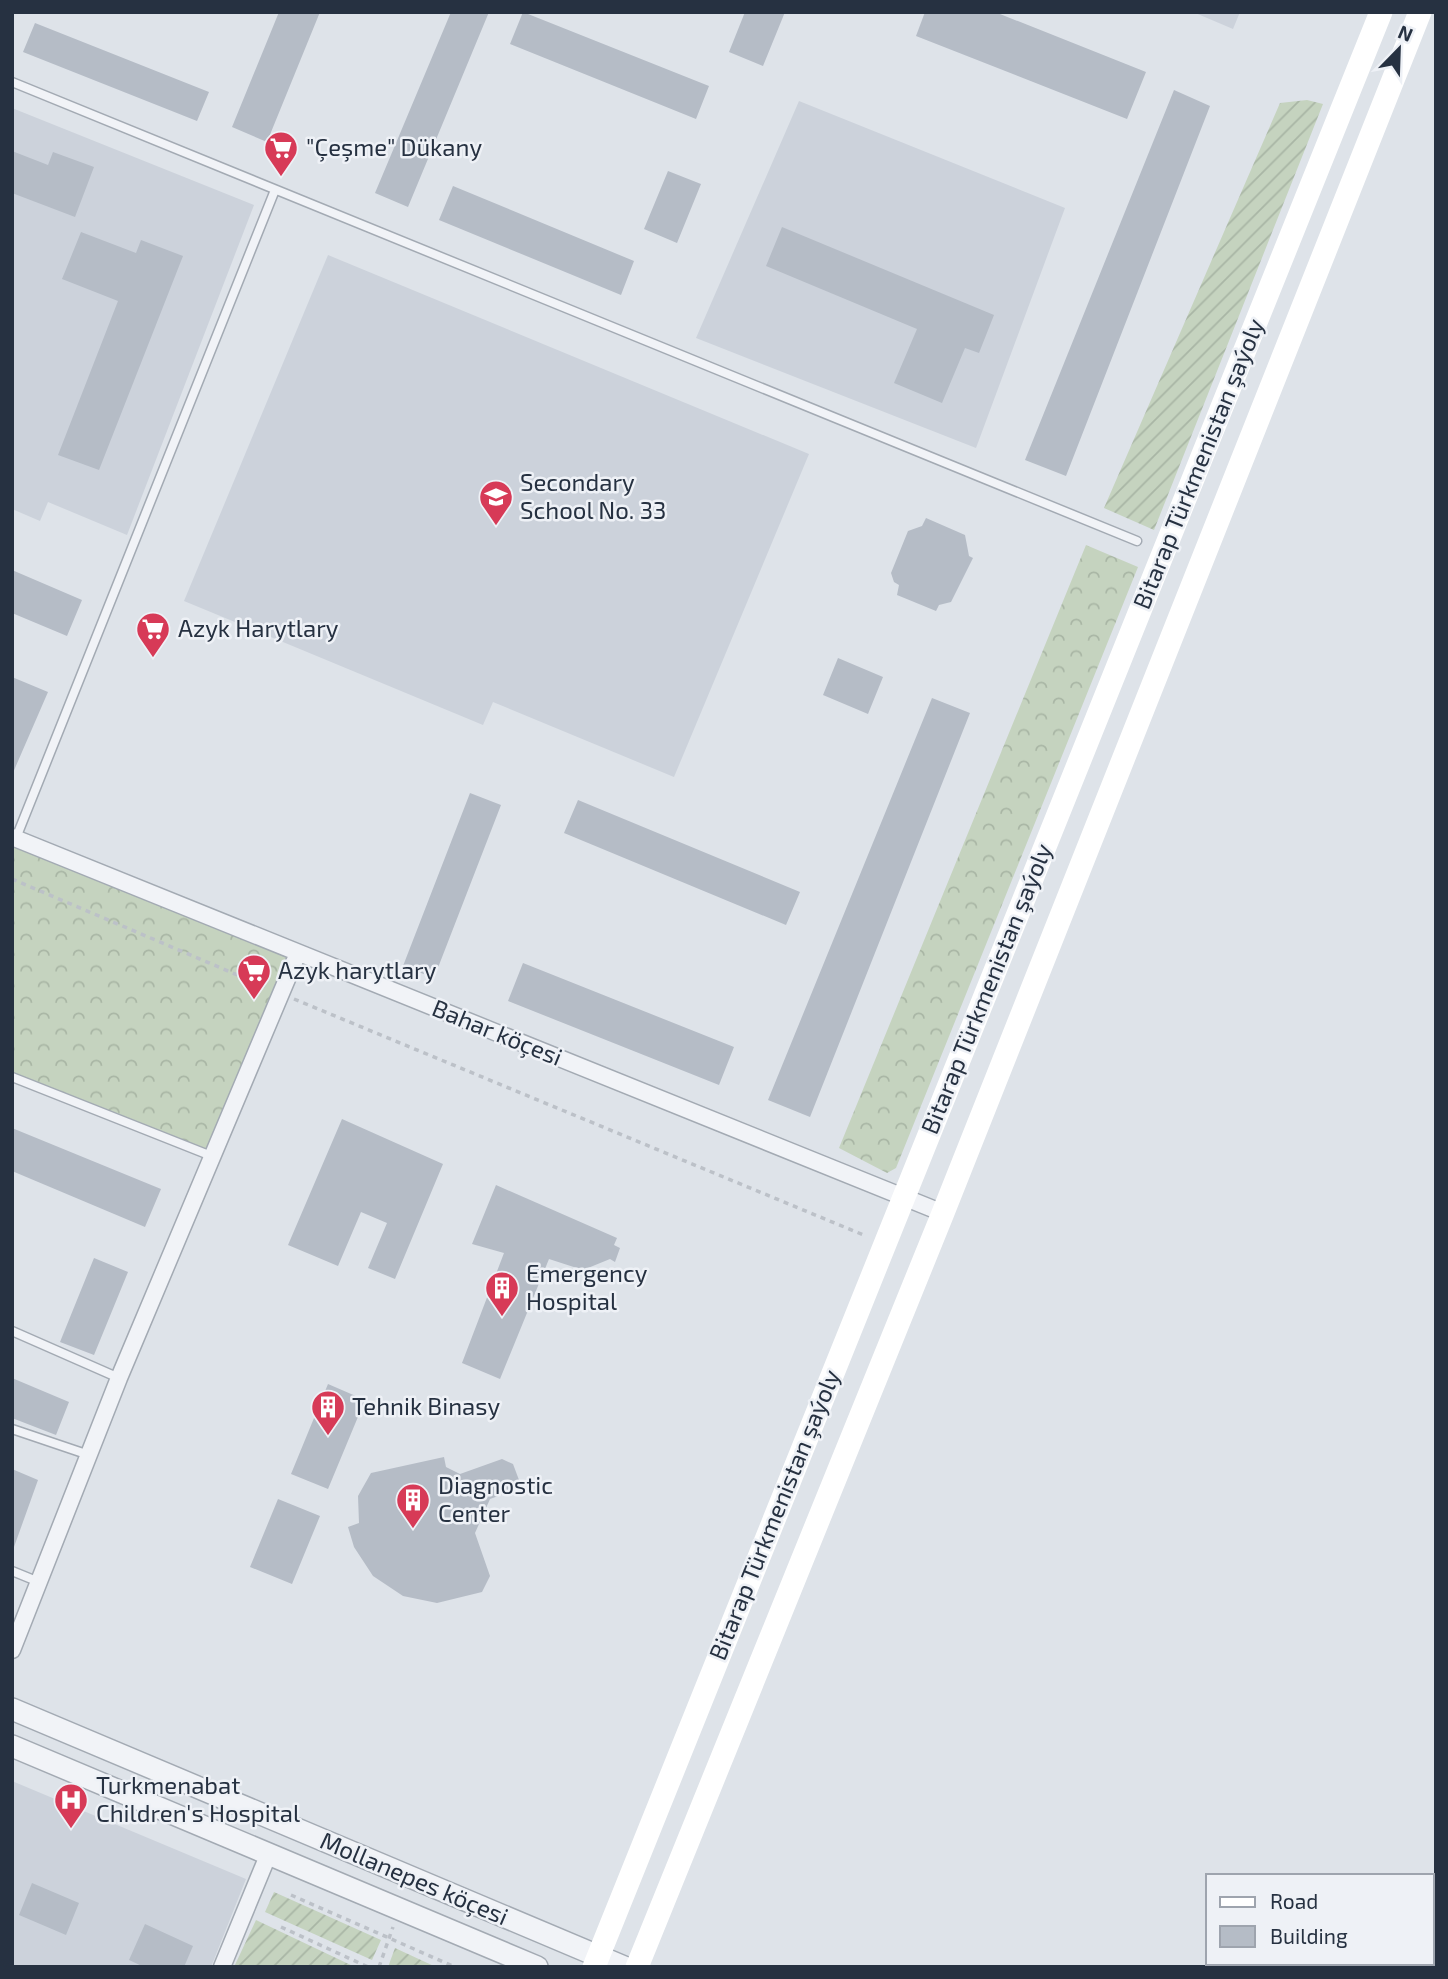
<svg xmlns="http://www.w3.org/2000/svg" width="1448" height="1979" viewBox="0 0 1448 1979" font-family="'Exo 2',sans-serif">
	<defs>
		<pattern id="forest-crowns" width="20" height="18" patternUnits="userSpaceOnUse" patternTransform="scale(1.75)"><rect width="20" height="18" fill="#c5d3bf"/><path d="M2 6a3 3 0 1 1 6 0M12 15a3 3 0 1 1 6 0" fill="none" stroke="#a9b6a5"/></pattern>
		<pattern id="garden-furrows" width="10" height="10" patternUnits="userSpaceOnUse" patternTransform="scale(1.75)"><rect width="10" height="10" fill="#c5d3bf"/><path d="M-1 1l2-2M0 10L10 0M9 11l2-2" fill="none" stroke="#a9b6a5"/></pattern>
	</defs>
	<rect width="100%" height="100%" fill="#dee3e9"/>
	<path fill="#ccd2db" d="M 1193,12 L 1240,12 L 1233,29 Z
		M 799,101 L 1065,208 L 976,448 L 696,338 Z
		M 12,108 L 254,205 L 127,535 L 48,502 L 40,521 L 12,509 Z
		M 328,255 L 809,454 L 674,777 L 493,702 L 483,725 L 184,601 Z
		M 12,1781 L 246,1879 L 211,1967 L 12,1967 Z"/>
	<path fill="url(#forest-crowns)" d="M 1086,545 L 1138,567 L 896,1168 L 887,1173 L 839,1148 Z
		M 12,846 L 287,957 L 205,1158 L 12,1080 Z"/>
	<path fill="url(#garden-furrows)" d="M 1307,100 L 1323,104 L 1154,530 L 1104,508 L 1280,103 Z
		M 274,1892 L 381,1940 L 372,1960 L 265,1912 Z
		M 256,1920 L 355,1967 L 234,1967 Z
		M 395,1948 L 436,1967 L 388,1967 Z"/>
	<path fill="#b5bcc6" d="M 279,12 L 320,12 L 267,142 L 232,127 Z
		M 451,12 L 489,12 L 408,207 L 375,193 Z
		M 523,12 L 709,86 L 696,119 L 510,44 Z
		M 745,12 L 785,12 L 763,66 L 729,52 Z
		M 925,12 L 995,12 L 1146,72 L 1127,119 L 916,36 Z
		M 35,23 L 209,92 L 197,121 L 23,52 Z
		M 1174,90 L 1210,106 L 1066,476 L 1025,460 Z
		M 12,151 L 48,165 L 53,152 L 94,167 L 75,217 L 12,193 Z
		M 668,171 L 701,184 L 677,243 L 644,229 Z
		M 453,186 L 634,261 L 621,295 L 439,220 Z
		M 782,227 L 994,315 L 979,353 L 965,348 L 942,403 L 894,383 L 917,329 L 766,266 Z
		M 81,232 L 136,253 L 141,240 L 183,256 L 99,470 L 58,455 L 118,301 L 62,279 Z
		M 926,518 L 965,535 L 969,556 L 973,558 L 951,602 L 939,605 L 936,611 L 897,595 L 899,585 L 894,582 L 891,573 L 908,531 L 922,526 Z
		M 12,570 L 82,600 L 67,636 L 12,613 Z
		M 838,658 L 883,677 L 868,714 L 823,695 Z
		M 12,677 L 48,692 L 12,775 Z
		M 932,698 L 970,713 L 810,1117 L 768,1100 Z
		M 470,793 L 501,805 L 434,978 L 403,966 Z
		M 578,800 L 800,892 L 786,925 L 564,833 Z
		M 523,963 L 734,1047 L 719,1085 L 508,1001 Z
		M 342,1119 L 443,1164 L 395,1279 L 368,1268 L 387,1223 L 361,1212 L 338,1266 L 288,1245 Z
		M 12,1128 L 161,1189 L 145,1227 L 12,1171 Z
		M 496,1185 L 617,1238 L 614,1245 L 620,1248 L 615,1262 L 610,1259 L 583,1270 L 549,1259 L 500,1379 L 462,1363 L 504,1253 L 472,1244 Z
		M 94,1258 L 128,1272 L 94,1355 L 60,1342 Z
		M 12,1378 L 69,1402 L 56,1435 L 12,1418 Z
		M 328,1384 L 365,1400 L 328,1489 L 291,1474 Z
		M 444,1457 L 446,1467 L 460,1474 L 502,1459 L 513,1464 L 519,1480 L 512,1491 L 490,1499 L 475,1533 L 490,1576 L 482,1592 L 437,1603 L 403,1596 L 373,1576 L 354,1547 L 348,1527 L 359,1523 L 358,1496 L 371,1473 Z
		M 12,1469 L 38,1480 L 14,1547 L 12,1547 Z
		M 278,1499 L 320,1516 L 292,1584 L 250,1567 Z
		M 32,1883 L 79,1903 L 66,1935 L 19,1915 Z
		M 145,1924 L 193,1946 L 184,1967 L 144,1967 L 129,1960 Z"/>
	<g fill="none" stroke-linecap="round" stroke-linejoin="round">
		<g stroke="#a3aab3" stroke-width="11">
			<path id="service" d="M 12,82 L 1137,541
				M 16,838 L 275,190
				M 12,1077 L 214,1157
				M 12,1331 L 119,1378
				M 12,1429 L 89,1455
				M 12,1571 L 39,1582"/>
		</g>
		<g stroke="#a3aab3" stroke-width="19">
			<path id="minor" d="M 12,837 L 943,1213
				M 12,1650 L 119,1378 L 298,953
				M 222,1967 L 269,1853"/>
		</g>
		<g stroke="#a3aab3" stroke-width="24">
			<path id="tertiary" d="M 12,1709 L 624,1967
				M 12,1746 L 537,1967"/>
		</g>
		<path stroke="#bcc1c8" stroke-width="3.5" stroke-dasharray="5 5" stroke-linecap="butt" d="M 12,879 L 268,988
			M 294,999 L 866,1236
			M 291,1895 L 455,1967
			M 281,1927 L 368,1967
			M 379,1967 L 393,1927"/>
		<use href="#service" stroke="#f1f3f7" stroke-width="8"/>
		<use href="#minor" stroke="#f1f3f7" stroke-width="16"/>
		<use href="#tertiary" stroke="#f1f3f7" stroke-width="21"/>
		<path stroke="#fff" stroke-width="23" d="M 594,1967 L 1381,12
			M 637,1967 L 943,1213 L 1420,12"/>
	</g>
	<defs>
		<g id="supermarket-pin" transform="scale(1.75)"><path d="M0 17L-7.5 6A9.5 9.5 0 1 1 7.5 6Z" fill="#d73a57" stroke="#eef1f6"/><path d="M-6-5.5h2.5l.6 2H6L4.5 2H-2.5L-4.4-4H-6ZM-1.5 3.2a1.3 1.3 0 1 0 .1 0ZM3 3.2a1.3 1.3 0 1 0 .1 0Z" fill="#fff"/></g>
		<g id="school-pin" transform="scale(1.75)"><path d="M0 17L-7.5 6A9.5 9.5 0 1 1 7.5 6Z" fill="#d73a57" stroke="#eef1f6"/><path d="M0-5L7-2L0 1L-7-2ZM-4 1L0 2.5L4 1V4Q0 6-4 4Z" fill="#fff"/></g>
		<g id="building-pin" transform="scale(1.75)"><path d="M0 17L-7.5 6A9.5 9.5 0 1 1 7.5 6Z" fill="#d73a57" stroke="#eef1f6"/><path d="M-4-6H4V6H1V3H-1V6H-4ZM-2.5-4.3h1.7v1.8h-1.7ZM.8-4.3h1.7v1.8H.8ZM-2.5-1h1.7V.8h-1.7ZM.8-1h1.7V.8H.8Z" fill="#fff"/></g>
		<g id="hospital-pin" transform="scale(1.75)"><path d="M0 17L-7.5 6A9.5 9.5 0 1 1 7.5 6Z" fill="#d73a57" stroke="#eef1f6"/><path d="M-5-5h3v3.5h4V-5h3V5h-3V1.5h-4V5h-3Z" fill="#fff"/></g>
	</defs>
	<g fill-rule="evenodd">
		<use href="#supermarket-pin" x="281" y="148"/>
		<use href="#school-pin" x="496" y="497"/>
		<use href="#supermarket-pin" x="153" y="629"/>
		<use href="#supermarket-pin" x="254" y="971"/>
		<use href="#building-pin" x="502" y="1288"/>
		<use href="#building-pin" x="328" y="1407"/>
		<use href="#building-pin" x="413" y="1500"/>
		<use href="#hospital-pin" x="71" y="1800"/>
	</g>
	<g text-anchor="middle" stroke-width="5" stroke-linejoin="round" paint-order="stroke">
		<g font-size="24" fill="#263141" stroke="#eef1f6" text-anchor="start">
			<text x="306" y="156">"Çeşme" Dükany</text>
			<text x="520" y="491">Secondary<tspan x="520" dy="28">School No. 33</tspan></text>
			<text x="178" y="637">Azyk Harytlary</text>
			<text x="278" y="979">Azyk harytlary</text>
			<text x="526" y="1282">Emergency<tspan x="526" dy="28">Hospital</tspan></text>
			<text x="352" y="1415">Tehnik Binasy</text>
			<text x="438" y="1494">Diagnostic<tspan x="438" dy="28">Center</tspan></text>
			<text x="96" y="1794">Turkmenabat<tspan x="96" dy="28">Children's Hospital</tspan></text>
		</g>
		<g font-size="24" fill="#263141" stroke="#eef1f6">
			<text transform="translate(1199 464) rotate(-68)" y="8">Bitarap Türkmenistan şaýoly</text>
			<text transform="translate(987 989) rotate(-68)" y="8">Bitarap Türkmenistan şaýoly</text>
			<text transform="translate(497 1033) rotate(22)" y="8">Bahar köçesi</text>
			<text transform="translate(775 1515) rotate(-68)" y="8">Bitarap Türkmenistan şaýoly</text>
			<text transform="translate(414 1879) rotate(23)" y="8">Mollanepes köçesi</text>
		</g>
	</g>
	<rect width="1448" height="1979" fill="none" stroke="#263141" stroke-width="28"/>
	<rect x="1206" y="1874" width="228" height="91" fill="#eef1f6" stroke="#9ea4ae" stroke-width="2"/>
	<rect x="1220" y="1897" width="35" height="10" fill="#ffffff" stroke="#9ea4ae" stroke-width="2"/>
	<text x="1270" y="1909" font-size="21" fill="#263141">Road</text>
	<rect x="1220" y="1926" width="35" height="21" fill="#b5bcc6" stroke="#9ea4ae" stroke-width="2"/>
	<text x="1270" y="1944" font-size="21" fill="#263141">Building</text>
	<g transform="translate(1399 49) rotate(23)" stroke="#eef1f6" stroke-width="5" paint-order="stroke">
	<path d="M0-5L12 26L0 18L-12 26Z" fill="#263141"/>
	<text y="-10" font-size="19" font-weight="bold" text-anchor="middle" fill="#263141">N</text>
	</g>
</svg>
